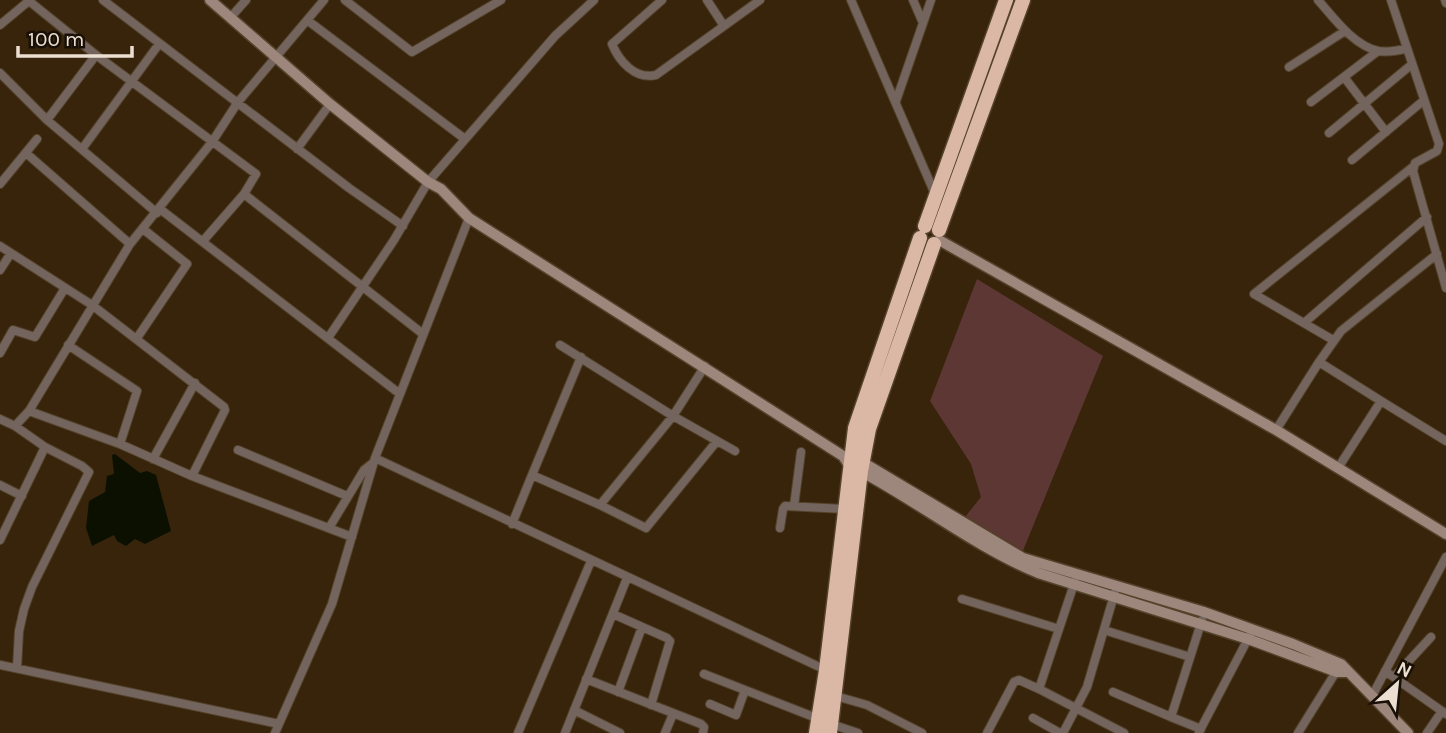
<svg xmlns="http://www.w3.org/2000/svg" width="1446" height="733" viewBox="0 0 1446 733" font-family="Karla,sans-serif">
	<rect width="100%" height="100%" fill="#37240b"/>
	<path fill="#5c3733" d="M 977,279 L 1103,356 L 1022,553 L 961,522 L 981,497 L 971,464 L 930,401 Z"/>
	<path fill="#0c1000" d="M 115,454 L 140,473 L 147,471 L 156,475 L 171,531 L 145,544 L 135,539 L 126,546 L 117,541 L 114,535 L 92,546 L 86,528 L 89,501 L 105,492 L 107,476 L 114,474 L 112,455 Z"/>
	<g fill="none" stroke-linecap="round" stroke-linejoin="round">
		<g stroke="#54422b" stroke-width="10">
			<path id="street" d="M 103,0 L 349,188 L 403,226
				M 345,0 L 412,52 L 501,0
				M 662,0 L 612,44 C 619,61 635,80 656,75 L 760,0
				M 707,0 L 724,26
				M 851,0 L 935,194
				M 913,0 L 923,23
				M 1318,0 C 1334,18 1353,45 1378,51 C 1387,53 1398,50 1406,49
				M 1391,0 L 1439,144 L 1437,151 L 1415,163 L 1413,171 L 1446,288
				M 1445,0 L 1446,3
				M 29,1 L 96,55 L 256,174 L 244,194 L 203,241
				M 230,18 L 246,0
				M 307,20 L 465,139
				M 0,25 L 30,0
				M 1289,67 L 1345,31
				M 0,73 L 47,120 L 157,213
				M 1344,77 L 1386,132
				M 896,101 L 931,0
				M 1311,102 L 1378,51
				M 47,120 L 96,55
				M 1329,133 L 1411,65
				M 82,149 L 159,44
				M 297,149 L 330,104
				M 26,153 L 130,244
				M 1352,160 L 1423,101
				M 0,184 L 37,139
				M 244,194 L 423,334
				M 160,209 L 400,394
				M 469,218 L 375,458 L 828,671
				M 0,246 L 92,305 L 224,407 L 225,410 L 192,476
				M 0,270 L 11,253
				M 1304,323 L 1427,217
				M 137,338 L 187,264 L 143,229
				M 328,338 L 394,240 L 428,182 L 555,36 L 594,0
				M 1333,340 L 1254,294 L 1414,166
				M 68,345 L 137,391 L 120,444
				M 560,345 L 673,416 L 735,451
				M 0,353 L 13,330 L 35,337 L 65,288
				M 1381,401 L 1319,362 L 1341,331 L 1437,254
				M 29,411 L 120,444 L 192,476 L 352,537
				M 0,419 L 15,426 L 29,411 L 130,244 L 212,142 L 238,102 L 324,0
				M 1276,430 L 1319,362
				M 238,450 L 347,496
				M 153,459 L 195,383
				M 1338,468 L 1381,401 L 1446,441
				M 532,475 L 581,357
				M 0,485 L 22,496
				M 600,505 L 646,528 L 717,441
				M 794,506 L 801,452
				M 512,524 L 532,475 L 600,505 L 673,416 L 705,366
				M 329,528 L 364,470 L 374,462
				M 780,528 L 783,509 L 785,506 L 845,509
				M 0,540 L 45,447 L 15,426
				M 1075,581 L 1039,689 L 1124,733
				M 962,599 L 1059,629
				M 613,614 L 667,638 L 670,641 L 651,705
				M 1104,630 L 1190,657
				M 0,665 L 279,724
				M 17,668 L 19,631 L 24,609 L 32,587 L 89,472 L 82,466 L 45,447
				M 1385,671 L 1446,714
				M 704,674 L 819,719
				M 1394,677 L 1431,637
				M 586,679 L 701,724 L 704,727 L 703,733
				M 618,692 L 642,627
				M 1113,692 L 1171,717
				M 832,695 L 867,705 L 922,733
				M 1372,696 L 1446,557
				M 710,704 L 736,715 L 745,690
				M 574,710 L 620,733
				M 1033,718 L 1060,733
				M 831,724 L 858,733
				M 1201,729 L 1171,717 L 1202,620
				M 1199,732 L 1250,635
				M 275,733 L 332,604 L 375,458
				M 518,733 L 591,561
				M 565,733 L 627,578
				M 665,733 L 673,714
				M 987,733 L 1014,682 L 1019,680 L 1039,689
				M 1063,733 L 1087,687 L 1115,592
				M 1298,733 L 1339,667
				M 1427,733 L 1442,711"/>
		</g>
		<g stroke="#54422b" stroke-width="13">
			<path id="secondary" d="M 210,0 L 330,104 L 428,182 L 441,189 L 469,218 L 843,456 L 849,465 C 914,498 971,545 1038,573 L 1248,639 L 1337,672 L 1348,672
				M 939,240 L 1276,430 L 1446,534
				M 859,460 L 1023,558 L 1204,612 L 1293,644 L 1341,664 L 1408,733"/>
		</g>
		<g stroke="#54422b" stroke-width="17">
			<path id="highway" d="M 925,226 L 1006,0
				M 939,230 L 1023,0
				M 816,733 L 826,670 L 855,428 L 920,238
				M 830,733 L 861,471 L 869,429 L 934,244"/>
		</g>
		<use href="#street" stroke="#73655e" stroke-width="8"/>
		<use href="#secondary" stroke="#9d867b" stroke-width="10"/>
		<use href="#highway" stroke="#dbb8a6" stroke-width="14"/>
	</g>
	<g transform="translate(1397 684) rotate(27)" stroke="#180f06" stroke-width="5" paint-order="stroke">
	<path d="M0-5L12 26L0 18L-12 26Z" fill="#ecdfd1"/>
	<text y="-10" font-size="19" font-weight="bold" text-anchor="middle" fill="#ecdfd1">N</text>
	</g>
	<path d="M18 46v10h114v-10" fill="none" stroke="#ecdfd1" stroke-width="3.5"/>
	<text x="28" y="46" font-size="21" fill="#ecdfd1" stroke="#180f06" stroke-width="5" paint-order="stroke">100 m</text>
</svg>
